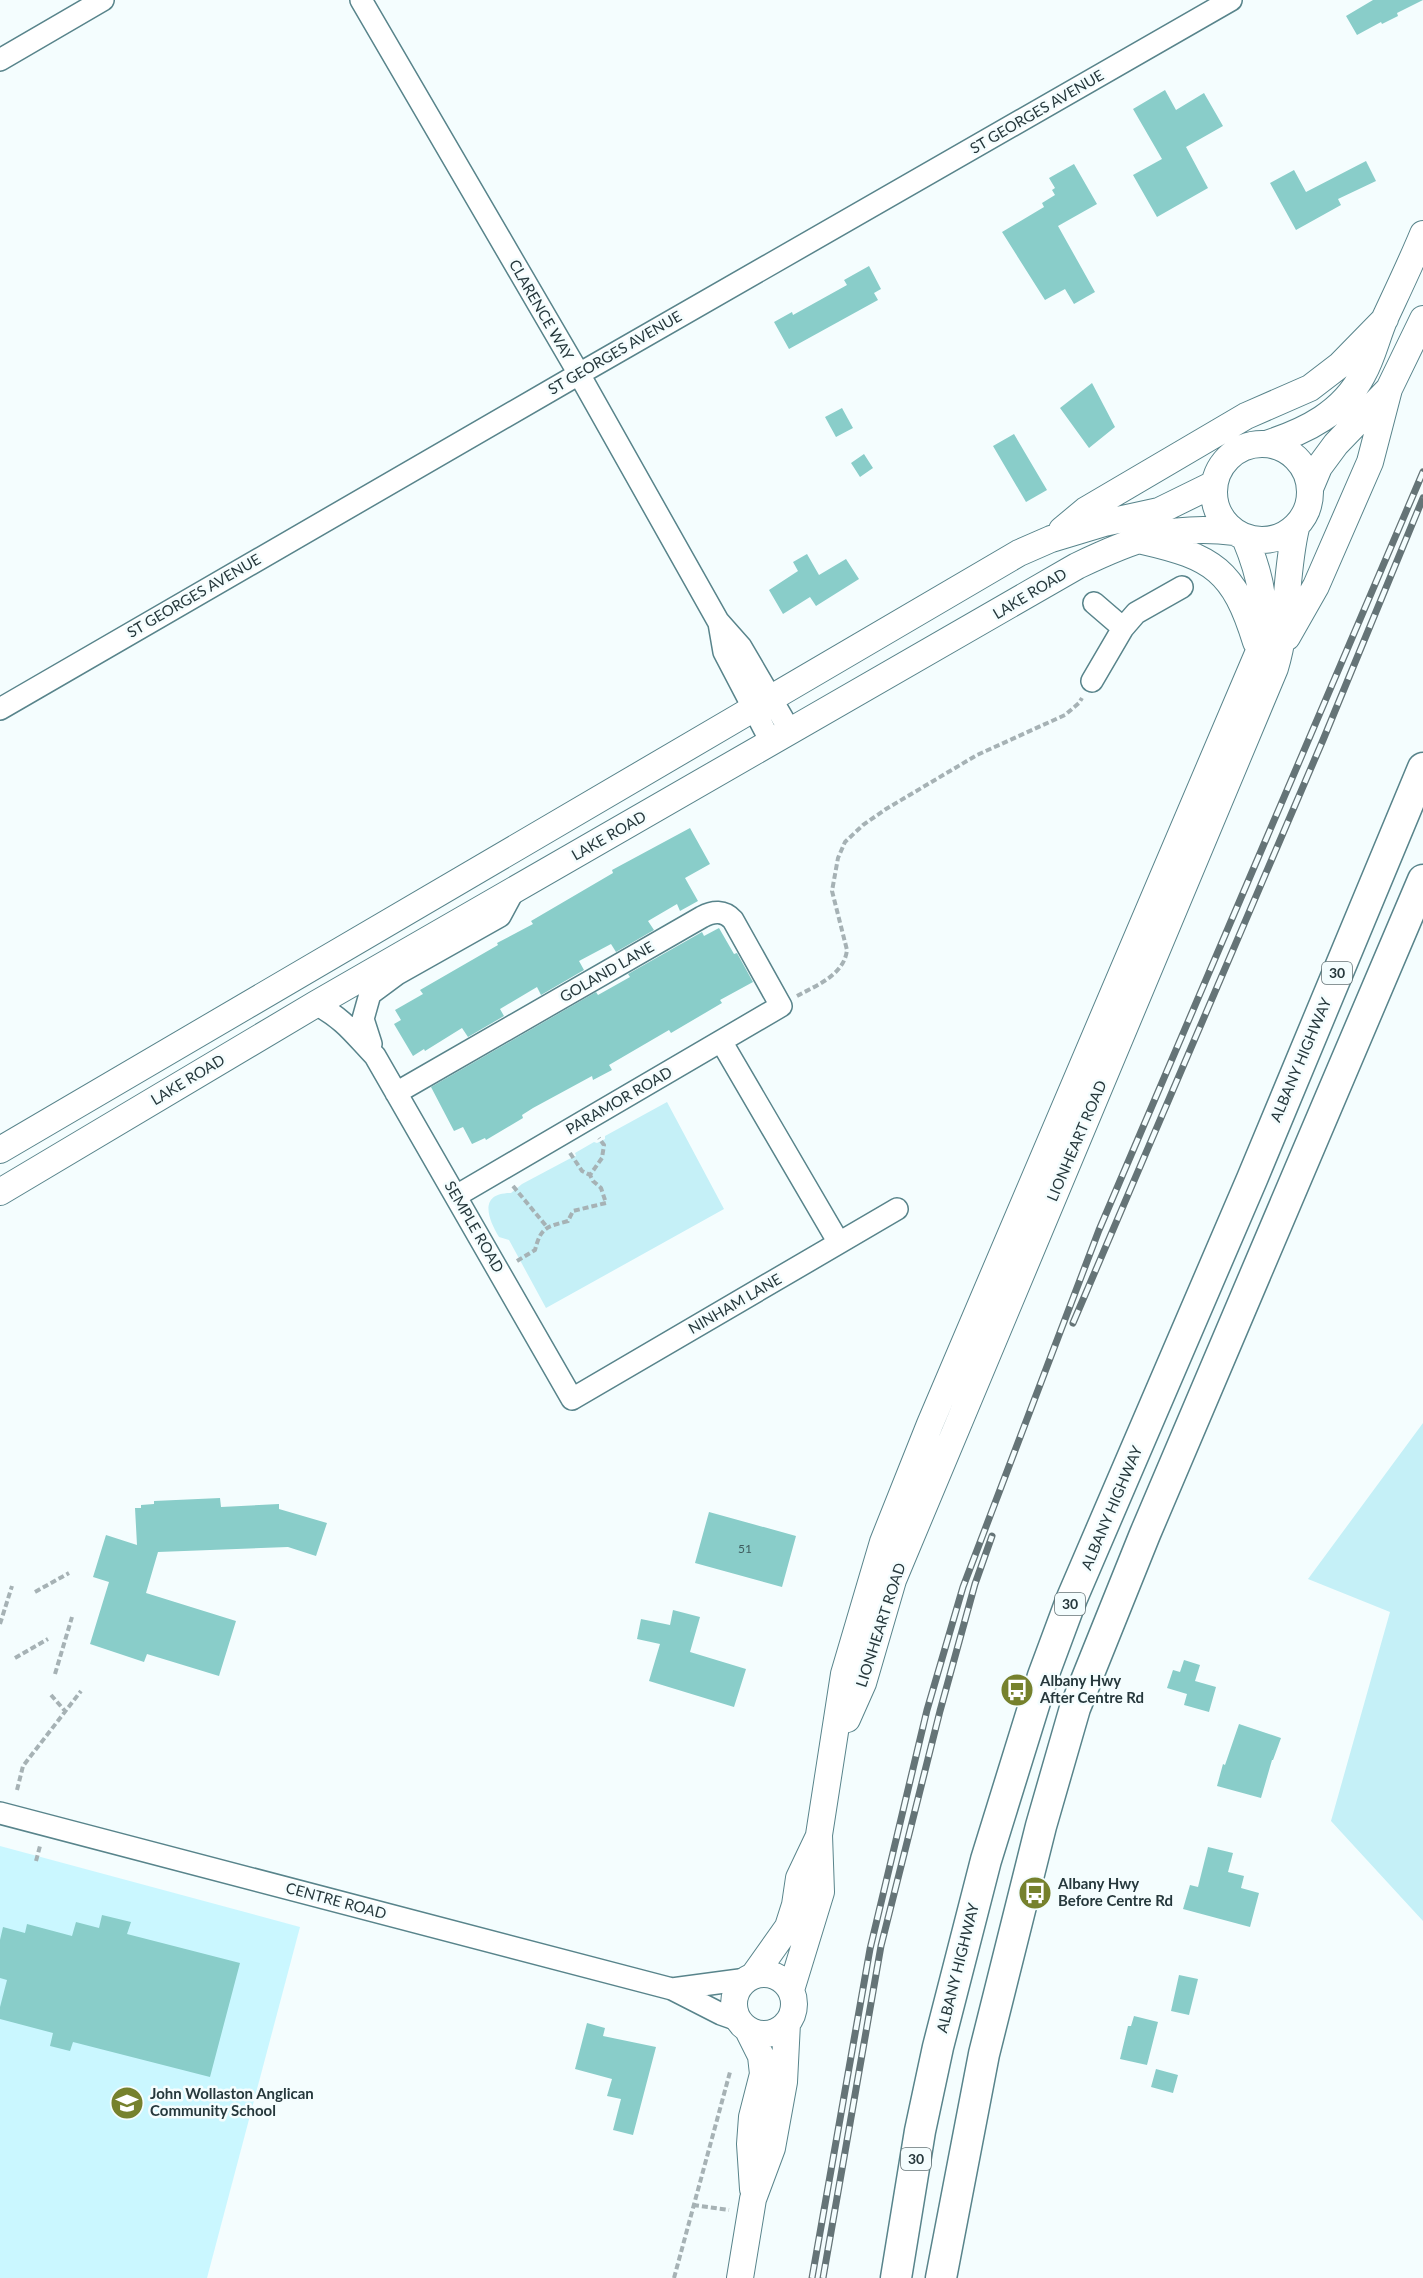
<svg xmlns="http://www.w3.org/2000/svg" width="1423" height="2278" viewBox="0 0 1423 2278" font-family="Lato,sans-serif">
	<rect width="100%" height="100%" fill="#f4fdfe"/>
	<path fill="#caf7ff" d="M 0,1846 L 300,1927 L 207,2278 L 0,2278 Z"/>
	<path fill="#c5f0f7" d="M 667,1102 L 724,1209 L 546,1308 L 509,1240 L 499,1237 C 487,1217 479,1193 511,1193 L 522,1184 L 569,1159 L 576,1156 L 575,1153 L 594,1142 L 597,1143 L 605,1139 L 605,1136 Z
		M 1423,1423 L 1423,1921 L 1331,1821 L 1390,1612 L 1308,1579 Z"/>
	<path fill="#89cdc9" d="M 1373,0 L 1423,0 L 1397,13 L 1398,16 L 1382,24 L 1381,22 L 1357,35 L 1346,16 Z
		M 1165,90 L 1176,110 L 1204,93 L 1223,126 L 1186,147 L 1208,188 L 1157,217 L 1133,175 L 1162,159 L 1133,109 Z
		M 1366,161 L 1376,181 L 1338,199 L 1341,205 L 1296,230 L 1270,183 L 1294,170 L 1306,192 Z
		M 1074,164 L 1097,204 L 1058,226 L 1095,292 L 1074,304 L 1065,289 L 1045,300 L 1002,232 L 1044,207 L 1042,203 L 1055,195 L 1052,190 L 1055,188 L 1049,178 Z
		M 869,266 L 881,289 L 874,293 L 878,300 L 789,349 L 774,322 L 792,312 L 793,315 L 847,285 L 844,280 Z
		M 1092,383 L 1115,427 L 1089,448 L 1060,408 Z
		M 842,408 L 853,428 L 836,437 L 825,417 Z
		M 1014,434 L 1047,490 L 1026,502 L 993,446 Z
		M 864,454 L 873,468 L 860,477 L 851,463 Z
		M 807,554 L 819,575 L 846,559 L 859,579 L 816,606 L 810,597 L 783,614 L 769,590 L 798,571 L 793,562 Z
		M 690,828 L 710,864 L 685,878 L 698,901 L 680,911 L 677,904 L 648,921 L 654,930 L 616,952 L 611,944 L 579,961 L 584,970 L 541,995 L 537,987 L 500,1009 L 504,1016 L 468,1037 L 462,1028 L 425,1051 L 424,1049 L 413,1056 L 394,1024 L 401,1020 L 395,1010 L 423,994 L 420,990 L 498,945 L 497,943 L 533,924 L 531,921 L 613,873 L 612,870 Z
		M 719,928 L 734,954 L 737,953 L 753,982 L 720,1000 L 722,1003 L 671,1033 L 669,1030 L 609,1065 L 612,1070 L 593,1080 L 592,1076 L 533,1108 L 522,1115 L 523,1118 L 486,1140 L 485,1138 L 472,1144 L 463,1127 L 454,1131 L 431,1087 L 596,992 L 598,995 L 630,977 L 628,974 L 702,932 L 704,936 Z
		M 220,1498 L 221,1507 L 279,1504 L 279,1509 L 327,1523 L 316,1556 L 288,1547 L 158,1552 L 146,1593 L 236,1621 L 219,1676 L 147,1654 L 144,1662 L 90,1644 L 109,1582 L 93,1577 L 106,1535 L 137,1545 L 135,1508 L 141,1508 L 141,1505 L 154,1504 L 154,1501 Z
		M 709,1512 L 796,1536 L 782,1587 L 695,1563 Z
		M 673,1610 L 700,1617 L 690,1652 L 746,1669 L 734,1707 L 649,1681 L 660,1644 L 637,1639 L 641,1619 L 670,1625 Z
		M 1184,1660 L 1200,1665 L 1195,1681 L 1216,1687 L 1209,1712 L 1184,1705 L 1187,1694 L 1167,1688 L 1173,1670 L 1180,1672 Z
		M 1239,1724 L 1281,1738 L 1273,1760 L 1272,1760 L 1261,1798 L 1217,1786 L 1223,1764 L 1225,1765 Z
		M 1208,1847 L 1233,1853 L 1228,1872 L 1244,1876 L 1241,1888 L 1259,1893 L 1250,1927 L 1183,1909 L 1190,1885 L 1198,1887 Z
		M 102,1915 L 131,1922 L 127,1934 L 240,1963 L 210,2077 L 73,2042 L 70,2051 L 50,2046 L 53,2033 L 0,2019 L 0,2007 L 7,1980 L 0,1978 L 0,1940 L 3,1927 L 25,1933 L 27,1924 L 72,1936 L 76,1922 L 99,1928 Z
		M 1179,1975 L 1198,1979 L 1189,2015 L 1171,2011 Z
		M 1134,2016 L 1158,2022 L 1147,2065 L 1120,2059 L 1128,2026 L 1131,2026 Z
		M 587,2023 L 605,2028 L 603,2036 L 656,2047 L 633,2135 L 613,2130 L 621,2099 L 607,2096 L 612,2079 L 575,2069 Z
		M 1156,2069 L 1178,2075 L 1173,2093 L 1151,2087 Z"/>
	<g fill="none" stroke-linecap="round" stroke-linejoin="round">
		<g stroke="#58848b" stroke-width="24">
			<path id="minor" d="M 361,0 L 579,374 L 718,621 L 741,647 L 790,731
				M 0,60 L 103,0
				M 1094,603 L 1123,628
				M 719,623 L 724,652 L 771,742
				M 1092,681 L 1123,628 L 1136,613 L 1182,587
				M 0,709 L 579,374 L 1231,0
				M 316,1004 C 346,1021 352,1032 375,1056 L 572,1399 L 897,1209
				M 721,1041 L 839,1243
				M 371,1044 L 363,1019 L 370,994 L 397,974 L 500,916 L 514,890
				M 396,1093 L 702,917 C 713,911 724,910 733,920 L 781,1006 L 456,1196
				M 0,1813 L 672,1989 L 721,2014 L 738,2020
				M 672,1989 L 747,1979"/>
		</g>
		<g stroke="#58848b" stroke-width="28">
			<path id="major" d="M1214 492a48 48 0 1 1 96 0a48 48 0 1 1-96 0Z
				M 1266,444 C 1306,431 1343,413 1363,374 C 1373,356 1377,336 1385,318 C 1398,290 1411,263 1423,234
				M 1311,486 L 1319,467 L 1336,444 L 1389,389 L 1423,319
				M 1062,530 L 1086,510 L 1246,416 L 1310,388 L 1340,365 L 1385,319
				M 1143,541 C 1213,557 1234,570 1256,642
				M 1287,637 L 1316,586 L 1370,462 L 1389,389
				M 0,1150 L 1019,553 L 1051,539 L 1104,523 L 1159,511 L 1214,484
				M 0,1192 L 316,1004 L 1077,566 C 1133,539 1171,524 1235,532
				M 847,1719 L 863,1683 L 893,1580 L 1275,668 C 1289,622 1285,574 1296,528
				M734 2004a30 30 0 1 1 60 0a30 30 0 1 1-60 0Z
				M 754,1975 L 788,1927 L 795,1905 L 799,1878 L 818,1838
				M 791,1990 L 821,1892 L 819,1835 L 844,1674 L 883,1542 L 930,1424 L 1259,651 C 1267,606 1262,579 1245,538
				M 748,2030 L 761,2056 L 763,2074 L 752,2117 L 750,2144 L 753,2189
				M 740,2278 L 753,2199 L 772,2148 L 784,2082 L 787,2023"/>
		</g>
		<g stroke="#58848b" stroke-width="33">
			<path id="highway" d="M 896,2278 L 920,2131 L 938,2047 L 986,1860 L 1043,1676 L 1072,1598 L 1252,1179 L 1423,768
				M 941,2278 L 984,2054 L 1041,1826 L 1075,1708 L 1145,1534 L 1423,880"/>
		</g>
		<path stroke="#a6b2b5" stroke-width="4" stroke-dasharray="6 3" stroke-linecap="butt" d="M 797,996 C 817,985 844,975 847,950 L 832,891 L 838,858 L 845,842 L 863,825 L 886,809 L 977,755 L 1065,715 L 1079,703 L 1082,698
			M 570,1153 L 582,1171 L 590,1175
			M 513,1186 L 547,1227
			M 517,1261 L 535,1250 C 541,1227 546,1227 568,1221 L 573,1211 L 606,1203 L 601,1188 L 593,1181 L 590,1175 L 602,1158 L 604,1145 L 599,1138
			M 35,1592 L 69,1573
			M 0,1624 L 12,1586
			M 15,1658 L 48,1639
			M 55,1674 L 72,1617
			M 51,1695 L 65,1711
			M 17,1790 L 23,1766 L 81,1691
			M 36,1861 L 40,1846
			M 693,2205 L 729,2210
			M 674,2278 L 730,2072"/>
		<use href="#minor" stroke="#fff" stroke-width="21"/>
		<use href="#major" stroke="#fff" stroke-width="26"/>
		<use href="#highway" stroke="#fff" stroke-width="30"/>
		<g stroke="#657477" stroke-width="7">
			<path id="rail" d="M 1073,1323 L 1323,740 L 1423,498
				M 812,2278 L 870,1949 L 927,1710 L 963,1587 L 1099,1230 L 1423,472
				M 823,2278 L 881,1946 L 940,1711 L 975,1584 L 992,1536"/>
		</g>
		<use href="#rail" stroke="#f4fdfe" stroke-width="4.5" stroke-dasharray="14" stroke-linecap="butt"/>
	</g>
	<defs>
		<g id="bus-disc" transform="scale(1.725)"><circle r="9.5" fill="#76812d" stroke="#f4fdfe"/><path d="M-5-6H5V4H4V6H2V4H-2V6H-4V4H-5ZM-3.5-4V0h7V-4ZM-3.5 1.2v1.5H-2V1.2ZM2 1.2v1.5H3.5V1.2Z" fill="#fff"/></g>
		<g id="school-disc" transform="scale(1.725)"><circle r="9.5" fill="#76812d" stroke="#f4fdfe"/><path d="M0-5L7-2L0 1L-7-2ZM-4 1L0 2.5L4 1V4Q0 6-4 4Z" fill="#fff"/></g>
	</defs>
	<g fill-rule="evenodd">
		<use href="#bus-disc" x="1017" y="1690"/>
		<use href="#bus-disc" x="1035" y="1893"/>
		<use href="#school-disc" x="127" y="2103"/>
	</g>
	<g text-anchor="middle" stroke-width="5" stroke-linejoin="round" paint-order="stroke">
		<g font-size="12" fill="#3f5d5f">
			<text x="745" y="1553">51</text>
		</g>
		<g fill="#f4fdfe" stroke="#647376" stroke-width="1.5">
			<rect x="1322" y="962" width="30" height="22" rx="4.5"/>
			<rect x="1055" y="1593" width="30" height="22" rx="4.5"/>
			<rect x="901" y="2148" width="30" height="22" rx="4.5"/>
		</g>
		<g font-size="14" font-weight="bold" fill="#26383c">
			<text x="1337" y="978">30</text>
			<text x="1070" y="1609">30</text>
			<text x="916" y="2164">30</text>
		</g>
		<g font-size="15" fill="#26383c" stroke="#f4fdfe">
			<text transform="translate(1037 112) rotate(-30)" y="5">ST GEORGES AVENUE</text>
			<text transform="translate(541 310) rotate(60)" y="5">CLARENCE WAY</text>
			<text transform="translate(615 353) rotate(-30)" y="5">ST GEORGES AVENUE</text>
			<text transform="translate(1030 594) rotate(-31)" y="5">LAKE ROAD</text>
			<text transform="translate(194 596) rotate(-30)" y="5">ST GEORGES AVENUE</text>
			<text transform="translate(609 836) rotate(-30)" y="5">LAKE ROAD</text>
			<text transform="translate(607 972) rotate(-30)" y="5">GOLAND LANE</text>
			<text transform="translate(1301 1060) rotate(-67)" y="5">ALBANY HIGHWAY</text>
			<text transform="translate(188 1080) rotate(-31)" y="5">LAKE ROAD</text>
			<text transform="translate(619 1101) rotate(-30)" y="5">PARAMOR ROAD</text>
			<text transform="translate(1077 1141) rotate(-67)" y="5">LIONHEART ROAD</text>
			<text transform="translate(474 1227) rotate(60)" y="5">SEMPLE ROAD</text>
			<text transform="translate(735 1304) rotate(-30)" y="5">NINHAM LANE</text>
			<text transform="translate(1112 1508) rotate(-67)" y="5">ALBANY HIGHWAY</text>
			<text transform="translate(881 1625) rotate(-72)" y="5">LIONHEART ROAD</text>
			<text transform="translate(336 1901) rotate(15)" y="5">CENTRE ROAD</text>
			<text transform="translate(958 1968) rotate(-76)" y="5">ALBANY HIGHWAY</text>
		</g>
		<g font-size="15" font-weight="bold" fill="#26383c" stroke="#f4fdfe" text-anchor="start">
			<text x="1040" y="1686">Albany Hwy<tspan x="1040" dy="17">After Centre Rd</tspan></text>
			<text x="1058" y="1889">Albany Hwy<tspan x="1058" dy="17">Before Centre Rd</tspan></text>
			<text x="150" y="2099">John Wollaston Anglican<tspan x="150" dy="17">Community School</tspan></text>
		</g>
	</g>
</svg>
